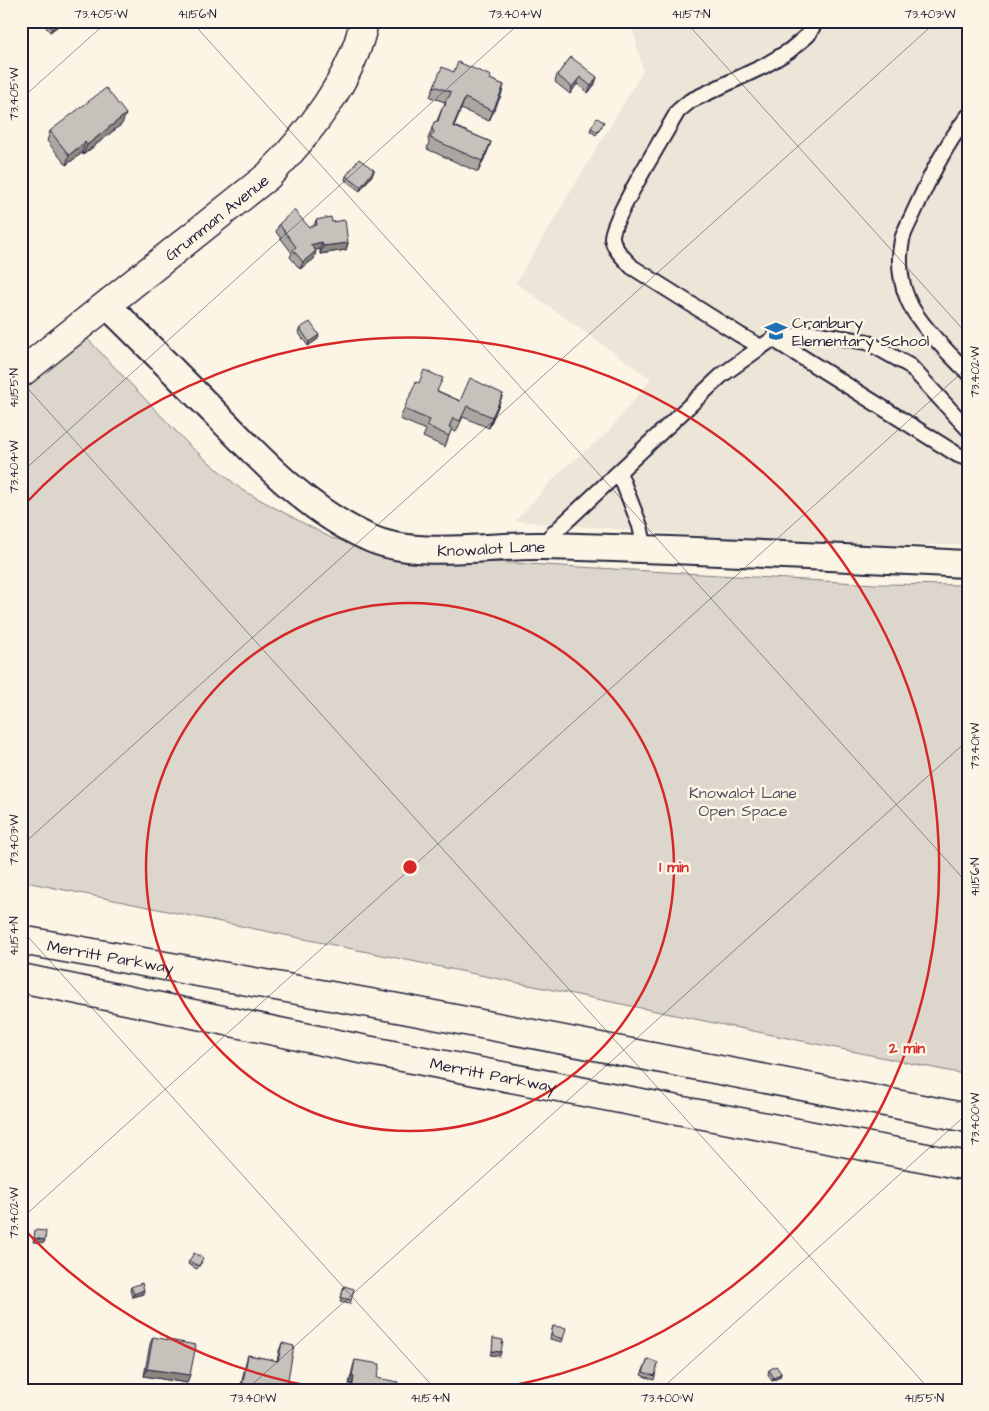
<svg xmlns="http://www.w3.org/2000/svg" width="989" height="1411" viewBox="0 0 989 1411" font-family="'Architects Daughter',sans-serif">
	<rect width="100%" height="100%" fill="#fcf5e5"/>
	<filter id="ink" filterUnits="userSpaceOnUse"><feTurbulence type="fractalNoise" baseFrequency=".02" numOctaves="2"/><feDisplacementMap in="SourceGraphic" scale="10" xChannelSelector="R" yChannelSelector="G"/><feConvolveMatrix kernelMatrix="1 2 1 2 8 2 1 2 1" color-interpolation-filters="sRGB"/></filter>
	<g filter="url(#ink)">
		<path fill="#ece5d8" d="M 631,21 L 968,21 L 968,545 L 810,544 L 515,521 L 562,470 L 607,433 L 651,379 L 516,283 L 643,71 Z"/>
		<path fill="#dcd6cc" stroke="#7f7c84" d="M 78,329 L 191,447 L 242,490 L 331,538 L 423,558 L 875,584 L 968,585 L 968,1075 L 21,881 L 21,369 Z"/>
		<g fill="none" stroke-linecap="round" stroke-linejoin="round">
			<g stroke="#22223b" stroke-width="18">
				<path id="service" d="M 968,116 C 945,145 929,179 914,212 C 910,221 904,231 902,240 C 898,260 900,281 908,300 C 918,324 949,353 968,373
					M 773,339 L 958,455 L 968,459
					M 761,347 L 740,335 L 632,267 C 624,258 614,250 612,238 C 610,222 667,131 678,111 L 690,101 L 764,66 L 789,51 L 808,35 L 816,21
					M 619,472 L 640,526 L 645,549
					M 540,546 L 722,375 L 761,347 L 773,339 L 813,333 L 867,342 L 910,366 L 968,429"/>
			</g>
			<g stroke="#22223b" stroke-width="30">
				<g id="minor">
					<path id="s1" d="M 107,305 C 145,342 182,380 219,417 C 263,462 309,511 367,537 C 415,560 489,545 542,546 C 684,549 826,557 968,564"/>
				</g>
			</g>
			<g stroke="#22223b" stroke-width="31">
				<g id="tertiary">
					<path id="s2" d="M 21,373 L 268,176 C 307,136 354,77 364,21"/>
				</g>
			</g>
			<g stroke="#22223b" stroke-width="31">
				<g id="motorway">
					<path id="s3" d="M 21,940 L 403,1009 L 968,1118"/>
					<path id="s4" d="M 21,978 L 356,1048 L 968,1166"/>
				</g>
			</g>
			<use href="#service" stroke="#fcf5e5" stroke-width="14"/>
			<use href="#minor" stroke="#fcf5e5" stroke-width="26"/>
			<use href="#tertiary" stroke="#fcf5e5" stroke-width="28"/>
			<use href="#motorway" stroke="#fcf5e5" stroke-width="28"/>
		</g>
		<path fill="#aaa6a1" stroke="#22223b" d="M 41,21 L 58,21 L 59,23 L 58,26 L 50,32 Z
			M 571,57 L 595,84 L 588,93 L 577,84 L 570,94 L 555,82 L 557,75 Z
			M 454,72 L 490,79 L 504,85 L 489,121 L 461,109 L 454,126 L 491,142 L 478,172 L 427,149 L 429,142 L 428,139 L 432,128 L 437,121 L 443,106 L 444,106 L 445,102 L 430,97 L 434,86 Z
			M 122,124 L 83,155 L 82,153 L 66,165 L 47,141 L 50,131 Z
			M 602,126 L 596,135 L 590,131 L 591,128 Z
			M 374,170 L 373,174 L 360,191 L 345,180 L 346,176 Z
			M 316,220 L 332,222 L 348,243 L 346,250 L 320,254 L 320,249 L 315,250 L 314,259 L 300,269 L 290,257 L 292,253 L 276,232 L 279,224 L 309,227 L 314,226 Z
			M 300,328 L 318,339 L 308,346 L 298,332 Z
			M 438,391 L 460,401 L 503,394 L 489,428 L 463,417 L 456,432 L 451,430 L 445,447 L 423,437 L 426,430 L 400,419 L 404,409 Z
			M 189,1261 L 202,1262 L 197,1269 L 188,1264 Z
			M 344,1286 L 351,1300 L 350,1304 L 340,1302 Z
			M 131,1287 L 143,1294 L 132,1297 L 130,1290 Z
			M 553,1326 L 563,1339 L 562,1342 L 550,1339 Z
			M 153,1337 L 187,1383 L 144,1376 L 150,1344 Z
			M 282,1343 L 286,1390 L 240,1390 L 246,1362 L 248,1355 L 277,1361 L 279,1351 Z
			M 648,1359 L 655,1376 L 654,1380 L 641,1375 Z
			M 355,1360 L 377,1378 L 396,1390 L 350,1390 L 352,1384 L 349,1384 L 353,1367 Z
			M 769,1370 L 781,1373 L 780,1377 L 772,1381 L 768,1374 Z"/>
		<path fill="#8b8783" stroke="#22223b" d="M 59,23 L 58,26 L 50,32 L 52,29 Z
			M 580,77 L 577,84 L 570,94 L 572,87 Z
			M 597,77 L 595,84 L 588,93 L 591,86 Z
			M 504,85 L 501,96 L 489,121 L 493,111 Z
			M 465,98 L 461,109 L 449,136 L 453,126 Z
			M 126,114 L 122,124 L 83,155 L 87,145 Z
			M 85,142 L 82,153 L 66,165 L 69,155 Z
			M 491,142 L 487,153 L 478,172 L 482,161 Z
			M 374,170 L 373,174 L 360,191 L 361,187 Z
			M 322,242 L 320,249 L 308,252 L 310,245 Z
			M 348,243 L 346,250 L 320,254 L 323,246 Z
			M 316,251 L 314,259 L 300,269 L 303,262 Z
			M 319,335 L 318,339 L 308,346 L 309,342 Z
			M 503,394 L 499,404 L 489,428 L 492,417 Z
			M 34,1238 L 45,1240 L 44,1243 L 33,1242 Z
			M 144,1290 L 143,1294 L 132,1297 L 134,1294 Z
			M 492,1351 L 501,1352 L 500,1356 L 490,1355 Z
			M 147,1369 L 190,1375 L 187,1383 L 144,1376 Z
			M 781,1373 L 780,1377 L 772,1381 L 774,1378 Z
			M 352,1376 L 354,1377 L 352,1384 L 349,1384 Z"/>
		<path fill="#c6c1bb" stroke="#22223b" d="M 46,21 L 58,21 L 59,23 L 52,29 Z
			M 571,57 L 597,77 L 591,86 L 580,77 L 572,87 L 557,75 Z
			M 458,62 L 491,76 L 490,79 L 504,85 L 493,111 L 465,98 L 453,126 L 491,142 L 482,161 L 430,138 L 434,132 L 432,128 L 434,122 L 438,121 L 443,106 L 445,106 L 446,99 L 449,97 L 451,92 L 434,86 L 442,67 L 454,72 Z
			M 106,88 L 126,114 L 87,145 L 85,142 L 69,155 L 50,131 Z
			M 597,118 L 604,122 L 598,132 L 591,128 Z
			M 359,159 L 374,170 L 361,187 L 346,176 Z
			M 294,210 L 309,227 L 317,225 L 316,220 L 331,217 L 332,222 L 345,220 L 348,243 L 323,246 L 322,242 L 310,245 L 316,251 L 303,262 L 293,250 L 296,247 L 279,224 Z
			M 310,322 L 319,335 L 309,342 L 300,328 Z
			M 424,370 L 443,378 L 437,391 L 460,401 L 470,378 L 503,394 L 492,417 L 467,406 L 460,421 L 453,418 L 449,427 L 452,428 L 449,436 L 427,426 L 430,420 L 404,409 L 416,382 L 419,383 Z
			M 35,1230 L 46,1231 L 45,1240 L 34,1238 Z
			M 194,1253 L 203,1258 L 199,1266 L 189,1261 Z
			M 142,1283 L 144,1290 L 134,1294 L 131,1287 Z
			M 344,1286 L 354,1289 L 351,1300 L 341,1298 Z
			M 553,1326 L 566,1328 L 563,1339 L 551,1335 Z
			M 153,1337 L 196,1345 L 190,1375 L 147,1369 Z
			M 493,1338 L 503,1340 L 501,1352 L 492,1351 Z
			M 282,1343 L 294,1346 L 286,1390 L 254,1390 L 242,1387 L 248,1355 L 278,1361 Z
			M 648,1359 L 658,1363 L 655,1376 L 643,1372 Z
			M 355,1360 L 380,1364 L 377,1378 L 398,1382 L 396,1390 L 352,1390 L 354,1377 L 352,1376 Z
			M 776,1366 L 781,1373 L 774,1378 L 769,1370 Z
			M 884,1383 L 891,1385 L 890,1390 L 881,1390 Z"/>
	</g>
	<path fill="none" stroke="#22223b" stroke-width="1" stroke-opacity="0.45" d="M 191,21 L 968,884M 685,21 L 968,335M 21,99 L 108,21M 21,381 L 930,1390M 21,473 L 522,21M 21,846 L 937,21M 21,929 L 436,1390M 21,1219 L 968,367M 246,1390 L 968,740M 660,1390 L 968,1113"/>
	<g fill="none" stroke="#d62828" stroke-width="2.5">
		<circle cx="410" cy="867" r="264"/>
		<path d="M327 1389A529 529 0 0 1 23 1228M23 506A529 529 0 1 1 493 1389"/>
	</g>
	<defs>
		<g id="school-bare" transform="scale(1.725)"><path d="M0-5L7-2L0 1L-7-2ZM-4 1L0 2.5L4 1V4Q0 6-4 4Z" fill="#1f6fb2" stroke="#fcf5e5" stroke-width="2.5" paint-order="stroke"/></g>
	</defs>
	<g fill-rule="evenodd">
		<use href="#school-bare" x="776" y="331"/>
	</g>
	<g text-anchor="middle" stroke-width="5" stroke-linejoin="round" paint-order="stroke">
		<g font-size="16" fill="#22223b" stroke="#fcf5e5">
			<text dy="6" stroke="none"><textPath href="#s2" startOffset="250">Grumman Avenue</textPath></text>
			<text dy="6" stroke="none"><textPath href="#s1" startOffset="476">Knowalot Lane</textPath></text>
			<text dy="6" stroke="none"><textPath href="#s3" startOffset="91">Merritt Parkway</textPath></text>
			<text dy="6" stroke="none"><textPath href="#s4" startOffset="482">Merritt Parkway</textPath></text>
		</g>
		<g font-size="16" fill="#22223b" stroke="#fcf5e5" text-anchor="start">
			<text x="792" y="328">Cranbury<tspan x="792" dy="18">Elementary School</tspan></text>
		</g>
		<g font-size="16" fill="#504f5f" stroke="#fcf5e5">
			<text x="743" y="798">Knowalot Lane<tspan x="743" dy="18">Open Space</tspan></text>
		</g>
	</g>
	<circle cx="410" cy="867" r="8" fill="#d62828" stroke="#fcf5e5" stroke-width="2.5"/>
	<g font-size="15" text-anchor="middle" font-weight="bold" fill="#d62828" stroke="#fcf5e5" stroke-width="5" stroke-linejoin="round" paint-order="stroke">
		<text x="674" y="872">1 min</text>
		<text x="907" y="1053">2 min</text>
	</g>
	<rect width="989" height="1411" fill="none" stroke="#fcf5e5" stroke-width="55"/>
	<rect x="28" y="28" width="934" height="1356" fill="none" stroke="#22223b" stroke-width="2"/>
	<g font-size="12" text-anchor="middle" fill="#22223b">
		<text x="101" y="18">73.405°W</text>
		<text x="197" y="18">41.156°N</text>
		<text x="515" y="18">73.404°W</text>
		<text x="691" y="18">41.157°N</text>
		<text x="930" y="18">73.403°W</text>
		<text transform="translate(14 94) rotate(-90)" y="4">73.405°W</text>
		<text transform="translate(975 372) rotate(-90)" y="4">73.402°W</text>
		<text transform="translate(14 388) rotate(-90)" y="4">41.155°N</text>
		<text transform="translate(14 467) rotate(-90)" y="4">73.404°W</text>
		<text transform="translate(975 746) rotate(-90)" y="4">73.401°W</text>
		<text transform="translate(14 840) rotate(-90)" y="4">73.403°W</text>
		<text transform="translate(975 877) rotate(-90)" y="4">41.156°N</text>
		<text transform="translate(14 936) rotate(-90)" y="4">41.154°N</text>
		<text transform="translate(975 1119) rotate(-90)" y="4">73.400°W</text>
		<text transform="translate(14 1213) rotate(-90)" y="4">73.402°W</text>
		<text x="253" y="1402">73.401°W</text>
		<text x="430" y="1402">41.154°N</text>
		<text x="667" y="1402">73.400°W</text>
		<text x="924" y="1402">41.155°N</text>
	</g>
</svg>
